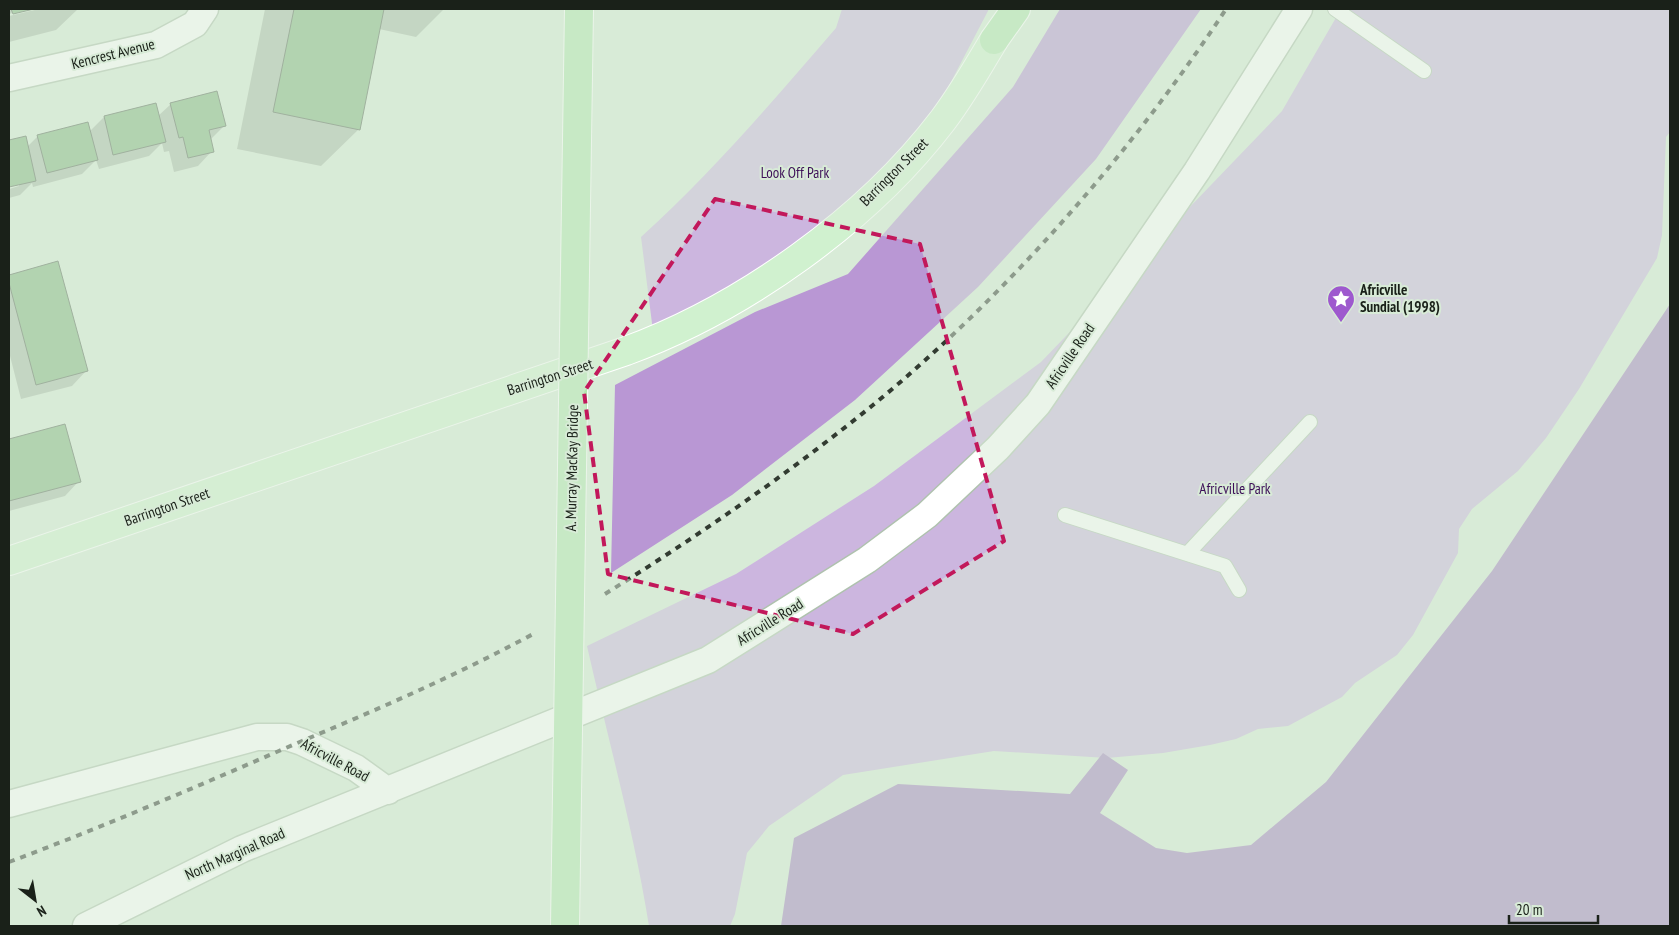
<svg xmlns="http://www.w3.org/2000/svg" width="1679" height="935" viewBox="0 0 1679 935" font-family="'PT Sans Narrow',sans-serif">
	<rect width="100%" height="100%" fill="#d8ebd7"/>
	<path fill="#ccb6df" d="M 842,9 L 989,9 L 941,101 L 837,224 L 653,331 L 641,237 C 712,173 773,101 836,28 Z
		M 1341,9 L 1670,9 L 1670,132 L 1666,137 L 1662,235 L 1657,258 L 1579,389 L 1546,438 L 1518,471 L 1472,509 L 1459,529 L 1458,553 L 1413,635 L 1397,655 L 1355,683 L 1342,697 L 1288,726 L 1258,729 L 1236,739 L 1210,745 L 1163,753 L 1107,758 L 994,751 L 843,775 L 769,826 L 747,853 L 735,914 L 730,926 L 649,926 C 634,832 608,739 587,646 L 736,574 L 874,486 L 1041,362 L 1282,111 Z"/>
	<path fill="#b997d4" d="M 1060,9 L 1201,9 L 1096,159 L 978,287 L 855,400 L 732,495 L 611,573 L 615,385 L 755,312 L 848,274 L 1013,87 Z"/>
	<path fill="#a584c0" d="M 1670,304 L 1670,926 L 781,926 L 794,838 L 898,784 L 1070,794 L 1103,753 L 1128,770 L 1100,813 L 1156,848 L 1187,853 L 1251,845 L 1326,782 L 1492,571 Z"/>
	<path fill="#0003" d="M 9,9 L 28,9 L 9,14 Z
		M 39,9 L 78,9 L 56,30 L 9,42 L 9,16 Z
		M 265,9 L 444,9 L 416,37 L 379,29 L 359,129 L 321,166 L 237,149 Z
		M 171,104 L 224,126 L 210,140 L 212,151 L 198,166 L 174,172 L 169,151 L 164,152 L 162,143 L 149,156 L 99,169 L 96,160 L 82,174 L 33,187 L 32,183 L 20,195 L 9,198 L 9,189 L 19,186 L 19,184 L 9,186 L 9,141 L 25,138 L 27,147 L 38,136 L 90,131 L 104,117 L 155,105 L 158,116 Z
		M 58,263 L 86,371 L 72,386 L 21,399 L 9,352 L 9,276 Z
		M 65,425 L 79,481 L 65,496 L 9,511 L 9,440 Z"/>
	<path fill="#83b681" stroke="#5b6b5a" d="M 11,9 L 34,9 L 13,14 Z
		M 294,9 L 384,9 L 360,130 L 273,112 Z
		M 217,91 L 226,126 L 209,130 L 214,152 L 188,158 L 183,137 L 179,138 L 170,103 Z
		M 156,103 L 166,142 L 113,155 L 104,116 Z
		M 88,122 L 98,160 L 47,173 L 37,135 Z
		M 26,136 L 36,181 L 9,187 L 9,140 Z
		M 58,261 L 88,371 L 36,385 L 9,283 L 9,275 Z
		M 65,424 L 81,482 L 9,501 L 9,439 Z"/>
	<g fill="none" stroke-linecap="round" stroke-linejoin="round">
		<g stroke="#afc2ae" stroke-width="16">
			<path id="service" d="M 1335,9 L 1424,71
				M 1065,515 L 1225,566 L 1239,590
				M 1188,553 L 1310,422"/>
		</g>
		<g stroke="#afc2ae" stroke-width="29">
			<path id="minor" d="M 9,78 L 156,45 L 195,24 L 205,9
				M 9,804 L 257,737 L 287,737 L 302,742 L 356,768 L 388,791
				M 86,926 L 242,849 L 708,660 L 867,560 L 927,515 L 998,448 L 1038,404 L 1197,171 L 1299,9"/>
		</g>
		<g stroke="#fff" stroke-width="30">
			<path id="primary" d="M 9,561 L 626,351 C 743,308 867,220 943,120 C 962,95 978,67 994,40"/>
		</g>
		<g stroke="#fff" stroke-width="30">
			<path id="motorway" d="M 994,40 L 1016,9"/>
		</g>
		<use href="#service" stroke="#fff" stroke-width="14"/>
		<use href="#minor" stroke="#fff" stroke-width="26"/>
		<use href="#primary" stroke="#d0f1cf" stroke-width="28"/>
		<use href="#motorway" stroke="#b1e7af" stroke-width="28"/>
		<path stroke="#323b31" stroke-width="4" stroke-dasharray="6 6" stroke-linecap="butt" d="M 605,594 C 698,536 788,474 873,405 C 1005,297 1133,151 1226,9
			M 9,862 C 108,825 205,783 302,741 C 381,708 459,674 535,633"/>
		<g stroke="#fff" stroke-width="30" stroke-linecap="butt">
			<path id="motorway-bridge" d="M 565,926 L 579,9"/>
		</g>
		<use href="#motorway-bridge" stroke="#b1e7af" stroke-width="28"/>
	</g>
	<path d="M0 0H1679V935H0ZM 715,199 L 920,244 L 1004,541 L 853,634 L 608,574 L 584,392 Z" fill="#d8ebd7" fill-opacity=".55" fill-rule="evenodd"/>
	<path fill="none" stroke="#c2185b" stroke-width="4" stroke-dasharray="10 6" stroke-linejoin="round" d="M 715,199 L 920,244 L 1004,541 L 853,634 L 608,574 L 584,392 Z"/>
	<defs>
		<g id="sight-pin" transform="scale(1.4375)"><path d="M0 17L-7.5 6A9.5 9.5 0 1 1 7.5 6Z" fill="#9e59ce" stroke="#d8ebd7"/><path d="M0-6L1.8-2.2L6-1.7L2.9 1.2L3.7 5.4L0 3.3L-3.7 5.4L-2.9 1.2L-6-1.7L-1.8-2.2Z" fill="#fff"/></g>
	</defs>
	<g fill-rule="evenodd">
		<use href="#sight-pin" x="1341" y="299"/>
	</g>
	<g text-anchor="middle" stroke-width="4" stroke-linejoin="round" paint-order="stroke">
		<g font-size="15" fill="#1a2119" stroke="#d8ebd7">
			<text transform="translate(113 54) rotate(-14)" y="5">Kencrest Avenue</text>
			<text transform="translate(894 172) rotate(-45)" y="5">Barrington Street</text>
			<text transform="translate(1070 356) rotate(-56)" y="5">Africville Road</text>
			<text transform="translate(550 377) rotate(-18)" y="5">Barrington Street</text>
			<text transform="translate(572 468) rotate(-89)" y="5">A. Murray MacKay Bridge</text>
			<text transform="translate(167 507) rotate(-19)" y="5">Barrington Street</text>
			<text transform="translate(770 622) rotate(-32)" y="5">Africville Road</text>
			<text transform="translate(335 760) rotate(28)" y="5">Africville Road</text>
			<text transform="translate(235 854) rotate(-24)" y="5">North Marginal Road</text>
		</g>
		<g font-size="15" fill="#3d0f58" stroke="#d8ebd7">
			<text x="795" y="178">Look Off Park</text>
			<text x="1235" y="494">Africville Park</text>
		</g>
		<g font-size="15" font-weight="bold" fill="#1a2119" stroke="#d8ebd7" text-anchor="start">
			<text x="1360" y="295">Africville<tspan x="1360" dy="17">Sundial (1998)</tspan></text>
		</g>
	</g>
	<rect width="1679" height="935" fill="none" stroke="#1a2119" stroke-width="20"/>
	<g transform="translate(35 900) rotate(149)" stroke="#d8ebd7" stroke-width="4" paint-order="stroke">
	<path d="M0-4L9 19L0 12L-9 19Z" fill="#1a2119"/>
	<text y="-8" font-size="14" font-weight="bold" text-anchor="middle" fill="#1a2119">N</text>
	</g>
	<path d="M1509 915v8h89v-8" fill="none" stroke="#1a2119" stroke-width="2.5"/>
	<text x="1516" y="915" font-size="15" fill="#1a2119" stroke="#d8ebd7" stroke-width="4" paint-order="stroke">20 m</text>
</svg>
